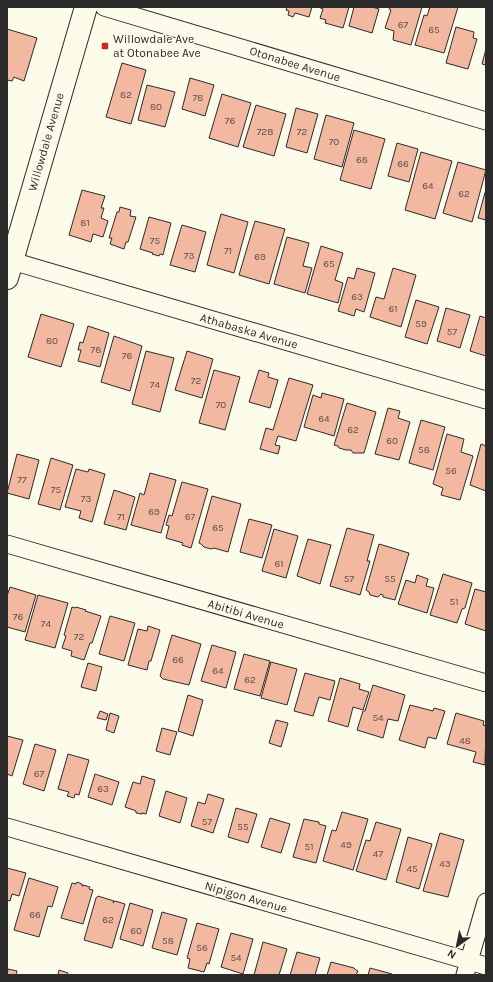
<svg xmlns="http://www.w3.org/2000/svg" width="493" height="982" viewBox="0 0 493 982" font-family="Karla,sans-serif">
	<rect width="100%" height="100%" fill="#fdfbea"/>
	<path fill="#f2b8a0" stroke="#2b2b2b" d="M 287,7 L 312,7 L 309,17 L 295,13 L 293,17 L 288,15 L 289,11 L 286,10 Z
		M 318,7 L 349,7 L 343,28 L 325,23 L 326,20 L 320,18 L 323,9 Z
		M 354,7 L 372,7 L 379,9 L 372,33 L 349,26 Z
		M 390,7 L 422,7 L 411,45 L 393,40 L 394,31 L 385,28 L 391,10 L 389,9 Z
		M 430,7 L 458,7 L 444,53 L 415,45 L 424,15 L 427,16 Z
		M 456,27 L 474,32 L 473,38 L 477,39 L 468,69 L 446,63 Z
		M 7,29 L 37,38 L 24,81 L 14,77 L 12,81 L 7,80 Z
		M 486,49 L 486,65 L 482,64 Z
		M 122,63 L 146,70 L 131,124 L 106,117 Z
		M 190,78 L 214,85 L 205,116 L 182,109 Z
		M 147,85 L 175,92 L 165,127 L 138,120 Z
		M 222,94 L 251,103 L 238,147 L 209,138 Z
		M 256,105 L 286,114 L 274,156 L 243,147 Z
		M 296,108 L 318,114 L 307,153 L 286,147 Z
		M 326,115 L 354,123 L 342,167 L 314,159 Z
		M 354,130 L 385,139 L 371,189 L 340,180 Z
		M 397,143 L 418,149 L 409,182 L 388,176 Z
		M 421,152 L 452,161 L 435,219 L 405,210 Z
		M 458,162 L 486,170 L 472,222 L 443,213 Z
		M 486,189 L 486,220 L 478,218 Z
		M 82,190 L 105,196 L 101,208 L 104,208 L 101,218 L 108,221 L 103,237 L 93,234 L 91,242 L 69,235 Z
		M 120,207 L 131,210 L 130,216 L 136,217 L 128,242 L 126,242 L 124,249 L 110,244 L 112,238 L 109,238 L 117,212 L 119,212 Z
		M 221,214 L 248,222 L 234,273 L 207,265 Z
		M 149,217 L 171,223 L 163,255 L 160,254 L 159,256 L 152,254 L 153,253 L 140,249 Z
		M 255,221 L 285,229 L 269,284 L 239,275 Z
		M 182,225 L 206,232 L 195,272 L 170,265 Z
		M 287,237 L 309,243 L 303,266 L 312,268 L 305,293 L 274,284 Z
		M 321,246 L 343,253 L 335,280 L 343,283 L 338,303 L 307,294 Z
		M 357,268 L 375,273 L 364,312 L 356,309 L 354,316 L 338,311 L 348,277 L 354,279 Z
		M 393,268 L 416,275 L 401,327 L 370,317 L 376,297 L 384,299 Z
		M 416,300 L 439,307 L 427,344 L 405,337 Z
		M 446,308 L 470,315 L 460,348 L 437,341 Z
		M 41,314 L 74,324 L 61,367 L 28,357 Z
		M 480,316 L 486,318 L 486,356 L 470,351 Z
		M 88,326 L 109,333 L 100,367 L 78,361 L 81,350 L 78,350 L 80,342 L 83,343 Z
		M 114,336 L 142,346 L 130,391 L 101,382 Z
		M 146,351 L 174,358 L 160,412 L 132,404 Z
		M 187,351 L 213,359 L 202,398 L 175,390 Z
		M 214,370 L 240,377 L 225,430 L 199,423 Z
		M 259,370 L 269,373 L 268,377 L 278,380 L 270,408 L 249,402 Z
		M 289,378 L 313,385 L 296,441 L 278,436 L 275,445 L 280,446 L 278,454 L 260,449 L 266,428 L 273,430 Z
		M 322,393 L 344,399 L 334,436 L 304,427 L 313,395 L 321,398 Z
		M 347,403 L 376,412 L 364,453 L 353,453 L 351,450 L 346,450 L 339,448 L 338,446 L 334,445 Z
		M 388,408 L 400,411 L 398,418 L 410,422 L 399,460 L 375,454 Z
		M 421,420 L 445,427 L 433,470 L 409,463 Z
		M 447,434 L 464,439 L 461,452 L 473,456 L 460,500 L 441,495 L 443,488 L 433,484 Z
		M 481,444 L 486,446 L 486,491 L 470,485 Z
		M 17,454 L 39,460 L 29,499 L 7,493 Z
		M 51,458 L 73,465 L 60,510 L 38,504 Z
		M 76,469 L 88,472 L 89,469 L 105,474 L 92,522 L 79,518 L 81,511 L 65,507 Z
		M 150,473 L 176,480 L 161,533 L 131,525 L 140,493 L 144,495 Z
		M 182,482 L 208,489 L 191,548 L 182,545 L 183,543 L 166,538 L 169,526 L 166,525 L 169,515 L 172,516 Z
		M 114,490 L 135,497 L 126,530 L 104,524 Z
		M 212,496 L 241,504 L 228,552 L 214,548 L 211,549 L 204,547 L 201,544 L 199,543 Z
		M 249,519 L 272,525 L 262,558 L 240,552 Z
		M 347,528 L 374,535 L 367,561 L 370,561 L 360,595 L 330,586 Z
		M 274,529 L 298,536 L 286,578 L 262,571 Z
		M 308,539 L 331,545 L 320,584 L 297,576 Z
		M 379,544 L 409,553 L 395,600 L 383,597 L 383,595 L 381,594 L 378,597 L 370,595 L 369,592 L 366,590 Z
		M 443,574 L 472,583 L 465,608 L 462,609 L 457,623 L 430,615 Z
		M 417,575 L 428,579 L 426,586 L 434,588 L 427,613 L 398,604 L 406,580 L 415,583 Z
		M 10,587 L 36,595 L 25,632 L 7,627 L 7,596 Z
		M 475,589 L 486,592 L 486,631 L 465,624 Z
		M 38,595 L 68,603 L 55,648 L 25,640 Z
		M 72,607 L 75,608 L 76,607 L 86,610 L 85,611 L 101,616 L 92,643 L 90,643 L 84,660 L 71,656 L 72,651 L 62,648 L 66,636 L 64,635 Z
		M 110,616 L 135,623 L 124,661 L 99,654 Z
		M 148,626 L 160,630 L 151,661 L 149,661 L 147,670 L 128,665 L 138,629 L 147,631 Z
		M 172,635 L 201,644 L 189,685 L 163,679 L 160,676 Z
		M 212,645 L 236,652 L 226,688 L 201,681 Z
		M 244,654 L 270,661 L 260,696 L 234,689 Z
		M 271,662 L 297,669 L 287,705 L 261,698 Z
		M 88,663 L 102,667 L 96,691 L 81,687 Z
		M 305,673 L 335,681 L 330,700 L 319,697 L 313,716 L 294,711 Z
		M 340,678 L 360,684 L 359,689 L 369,692 L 363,710 L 353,707 L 348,727 L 328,721 Z
		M 373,685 L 405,695 L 398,721 L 388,719 L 383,738 L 357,730 L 363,711 L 365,711 Z
		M 188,695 L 203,700 L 193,736 L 178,731 Z
		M 410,705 L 433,711 L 434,708 L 445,711 L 436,739 L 428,737 L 425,748 L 399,740 Z
		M 100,711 L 108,714 L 106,720 L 97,718 Z
		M 110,713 L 119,716 L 114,733 L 106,730 Z
		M 456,713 L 484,721 L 483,725 L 486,726 L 485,765 L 473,762 L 476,752 L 447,744 Z
		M 276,720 L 288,723 L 281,747 L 269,743 Z
		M 162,728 L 177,732 L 170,755 L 156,751 Z
		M 7,736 L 23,740 L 12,776 L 7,774 Z
		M 35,744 L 56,750 L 44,791 L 23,784 Z
		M 68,754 L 89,760 L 79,795 L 75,794 L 74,798 L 67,796 L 69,792 L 58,789 Z
		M 95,774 L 119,782 L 112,805 L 88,797 Z
		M 142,776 L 155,780 L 146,814 L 142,813 L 142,814 L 136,813 L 136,811 L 125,807 L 133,782 L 140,784 Z
		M 166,791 L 187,798 L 180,823 L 159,816 Z
		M 208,794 L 224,799 L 213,833 L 191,826 L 198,802 L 205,804 Z
		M 236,808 L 257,814 L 248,843 L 228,837 Z
		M 342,812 L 368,819 L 353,870 L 323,861 L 332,830 L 336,831 Z
		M 270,818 L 290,824 L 281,853 L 261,847 Z
		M 304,819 L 319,822 L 319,824 L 326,826 L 316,863 L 293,857 Z
		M 376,822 L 401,829 L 386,880 L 356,871 L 366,840 L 370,841 Z
		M 440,833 L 464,840 L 448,897 L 423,891 Z
		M 408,837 L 432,844 L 419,889 L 396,882 Z
		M 7,868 L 26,873 L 19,896 L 12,894 L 10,901 L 7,900 Z
		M 29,878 L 58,887 L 52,907 L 48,906 L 39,937 L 14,930 Z
		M 77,882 L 82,884 L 82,886 L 83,886 L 83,885 L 90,887 L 89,889 L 93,890 L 83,924 L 61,918 L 72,883 L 76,884 Z
		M 98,896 L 114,901 L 113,903 L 115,901 L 125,904 L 112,948 L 84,940 L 96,898 Z
		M 130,903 L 153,910 L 143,946 L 120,939 Z
		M 162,912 L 187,919 L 177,955 L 152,948 Z
		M 197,923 L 219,929 L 209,964 L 207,963 L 204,972 L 188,968 L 190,959 L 187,958 Z
		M 231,933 L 253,939 L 243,974 L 221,967 Z
		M 263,942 L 287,949 L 279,975 L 254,975 Z
		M 297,952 L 320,958 L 315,975 L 290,975 Z
		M 331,962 L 354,968 L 356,970 L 358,971 L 356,975 L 327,975 Z
		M 370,968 L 392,974 L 392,975 L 368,975 Z
		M 8,969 L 17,971 L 16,975 L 7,975 Z
		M 59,970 L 68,973 L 67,975 L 58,975 Z"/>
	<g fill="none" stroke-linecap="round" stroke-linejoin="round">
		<g stroke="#2b2b2b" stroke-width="19">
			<path id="street" d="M 104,7 L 486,121
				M 12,261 L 486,400
				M 7,544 L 486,683
				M 7,827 L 486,966
				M 465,975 L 486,902"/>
		</g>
		<g stroke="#2b2b2b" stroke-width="24">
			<path id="secondary" d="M 7,278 L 86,7"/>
		</g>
		<use href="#street" stroke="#fdfbea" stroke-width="17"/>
		<use href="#secondary" stroke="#fdfbea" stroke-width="22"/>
	</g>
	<rect fill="#c62828" stroke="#fdfbea" stroke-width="1.5" x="101" y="42" width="8" height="8" rx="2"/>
	<g text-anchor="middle" stroke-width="3" stroke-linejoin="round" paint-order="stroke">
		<g font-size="10" fill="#5d4e48">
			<text x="403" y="28">67</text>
			<text x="434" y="33">65</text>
			<text x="126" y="98">82</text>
			<text x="198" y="101">78</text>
			<text x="156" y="110">80</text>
			<text x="230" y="124">76</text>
			<text x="265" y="135">72B</text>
			<text x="302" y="135">72</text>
			<text x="334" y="145">70</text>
			<text x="362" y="163">68</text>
			<text x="403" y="167">66</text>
			<text x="428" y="189">64</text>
			<text x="464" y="197">62</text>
			<text x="85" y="226">81</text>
			<text x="155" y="244">75</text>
			<text x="228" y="254">71</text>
			<text x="189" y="259">73</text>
			<text x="260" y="260">69</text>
			<text x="329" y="267">65</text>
			<text x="357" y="300">63</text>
			<text x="393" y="312">61</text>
			<text x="421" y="327">59</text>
			<text x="452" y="335">57</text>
			<text x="52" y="344">80</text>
			<text x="96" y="353">78</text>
			<text x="127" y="359">76</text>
			<text x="196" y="384">72</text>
			<text x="155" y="388">74</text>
			<text x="221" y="408">70</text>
			<text x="324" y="422">64</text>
			<text x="353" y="433">62</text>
			<text x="392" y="444">60</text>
			<text x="424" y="453">58</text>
			<text x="451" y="474">56</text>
			<text x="22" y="483">77</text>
			<text x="56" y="493">75</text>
			<text x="86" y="502">73</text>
			<text x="154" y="515">69</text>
			<text x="121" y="520">71</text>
			<text x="190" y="520">67</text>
			<text x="218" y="531">65</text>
			<text x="279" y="567">61</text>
			<text x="349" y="582">57</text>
			<text x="390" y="582">55</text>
			<text x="454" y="605">51</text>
			<text x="18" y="620">76</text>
			<text x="46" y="627">74</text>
			<text x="79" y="640">72</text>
			<text x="178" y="663">66</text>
			<text x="218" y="674">64</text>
			<text x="250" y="683">62</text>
			<text x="378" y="721">54</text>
			<text x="465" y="744">48</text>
			<text x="39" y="777">67</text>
			<text x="103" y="792">63</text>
			<text x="207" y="825">57</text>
			<text x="243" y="830">55</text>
			<text x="346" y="848">49</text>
			<text x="309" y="850">51</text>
			<text x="378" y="857">47</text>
			<text x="445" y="867">43</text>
			<text x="412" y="872">45</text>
			<text x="35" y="918">66</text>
			<text x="108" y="923">62</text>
			<text x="136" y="934">60</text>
			<text x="168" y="944">58</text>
			<text x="202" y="951">56</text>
			<text x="236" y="961">54</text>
		</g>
		<g font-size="12" fill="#2b2b2b" stroke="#fdfbea" text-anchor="start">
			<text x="113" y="43">Willowdale Ave<tspan x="113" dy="14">at Otonabee Ave</tspan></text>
		</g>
		<g font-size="12" fill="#2b2b2b" stroke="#fdfbea">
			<text transform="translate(295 64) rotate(17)" y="4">Otonabee Avenue</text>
			<text transform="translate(46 142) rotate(-74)" y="4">Willowdale Avenue</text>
			<text transform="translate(249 331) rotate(16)" y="4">Athabaska Avenue</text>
			<text transform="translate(246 614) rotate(16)" y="4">Abitibi Avenue</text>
			<text transform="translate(246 897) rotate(16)" y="4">Nipigon Avenue</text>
		</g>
	</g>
	<rect width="493" height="982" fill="none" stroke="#2b2b2b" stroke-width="16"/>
	<g transform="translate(457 946) rotate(213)" stroke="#fdfbea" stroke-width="3" paint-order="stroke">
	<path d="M0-3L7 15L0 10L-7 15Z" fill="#2b2b2b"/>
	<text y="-6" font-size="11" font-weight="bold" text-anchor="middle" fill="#2b2b2b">N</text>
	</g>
</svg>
